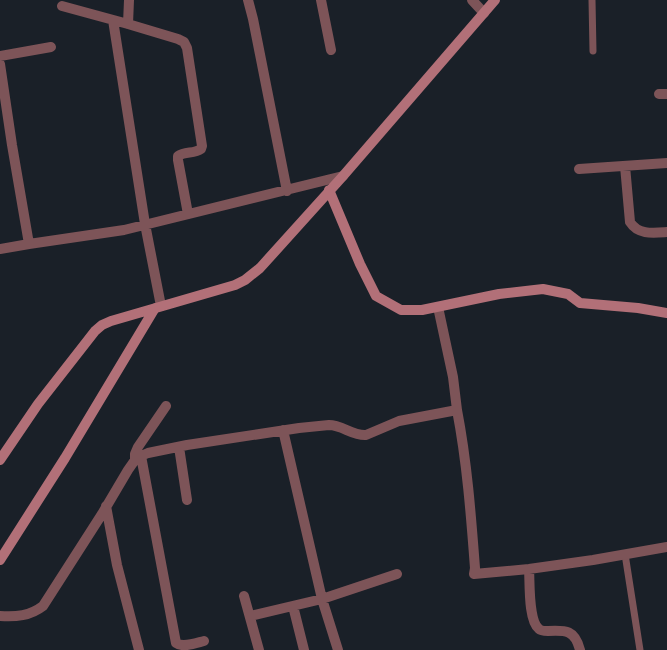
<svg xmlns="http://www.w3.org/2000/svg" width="667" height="650" viewBox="0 0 667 650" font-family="Manrope,sans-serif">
	<rect width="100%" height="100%" fill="#1a2028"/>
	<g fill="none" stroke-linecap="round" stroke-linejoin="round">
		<path stroke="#7d5458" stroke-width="7" d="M 592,0 L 593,51
			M 625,554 L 640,650"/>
		<path stroke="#7d5458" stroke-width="10" d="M 248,0 L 253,19 L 287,191
			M 321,0 L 331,50
			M 472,0 L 484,13
			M 62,6 L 128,24 L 178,39 L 184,42 L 187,48 L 202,146 L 201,149 C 194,154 185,151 178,156 L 178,160 L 188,214
			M 113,20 L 145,224 L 161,306
			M 128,24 L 129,0
			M 0,56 L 51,47
			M 0,64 L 12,145 L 29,244
			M 659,94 L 667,94
			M 625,166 L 630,222 C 638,235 653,233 667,232
			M 579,169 L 667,163
			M 0,249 L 29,244 L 124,230 L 343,176
			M 438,307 L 453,377 L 457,410
			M 283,430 L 322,599 L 338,650
			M 179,447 L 187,500
			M 141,456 L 176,643 C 183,648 196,643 204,641
			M 135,460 L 135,454 L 138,447 L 166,406
			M 106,506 L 117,565 L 139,650
			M 529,569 C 530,582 528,621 539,629 C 541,631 545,631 548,631 C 566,630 575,630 580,650
			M 244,596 L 259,650
			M 293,606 L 304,650
			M 0,616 C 16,617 30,616 43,606 L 102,514 L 128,470 L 135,460 L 141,456 L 148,453 L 187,445 L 299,428 L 329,425 C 342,425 353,436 366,435 L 399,421 L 457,410 C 467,462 471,515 475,568 L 474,574 L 529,569 L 593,560 L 667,547
			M 250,616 L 322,599 L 397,574"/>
		<path stroke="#b27078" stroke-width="10" d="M 329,190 L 360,264 L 376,296 L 401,310 L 422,310 L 499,294 L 543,289 L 568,294 L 580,303 L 638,308 L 667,313
			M 0,460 L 38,404 L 95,331 L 102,325 L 111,321 L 235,285 L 245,280 L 260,268 L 343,176 L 495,0
			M 0,560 L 65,458 L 155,308"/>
	</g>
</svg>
